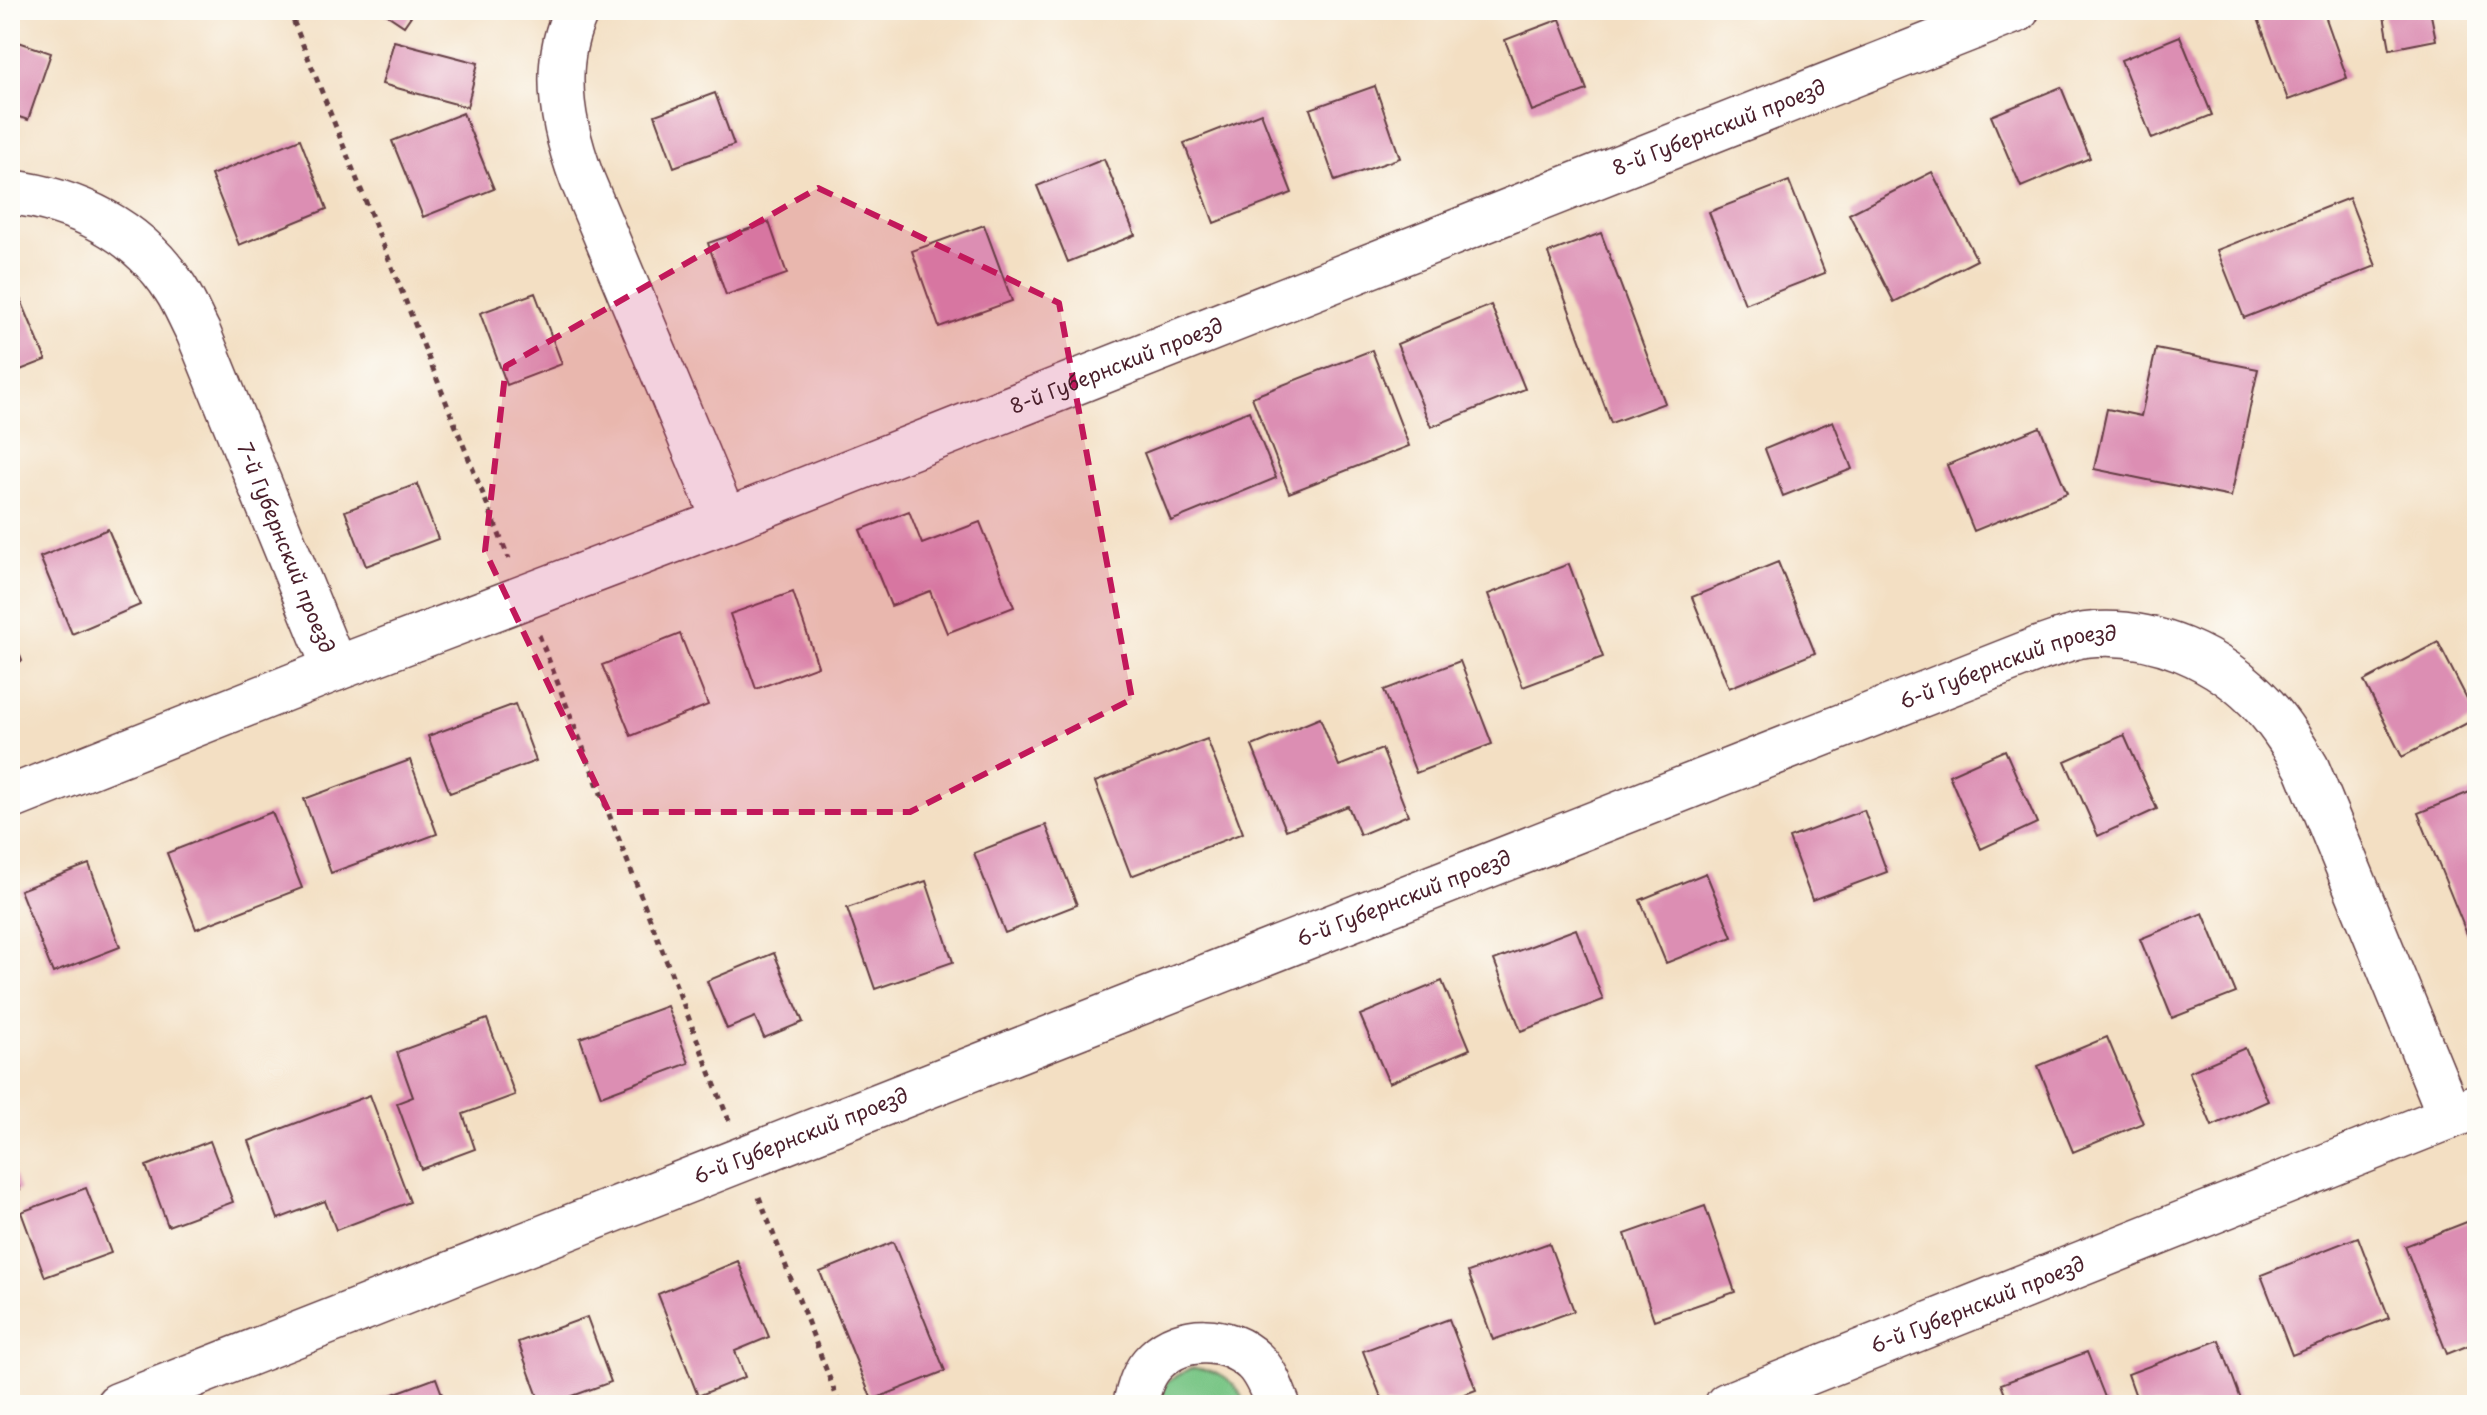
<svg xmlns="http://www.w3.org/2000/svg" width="2487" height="1415" viewBox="0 0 2487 1415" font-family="'Playpen Sans',sans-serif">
	<rect width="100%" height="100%" fill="#fdfcf7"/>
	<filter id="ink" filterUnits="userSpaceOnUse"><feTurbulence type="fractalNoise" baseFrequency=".0125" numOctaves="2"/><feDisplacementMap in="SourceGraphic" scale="16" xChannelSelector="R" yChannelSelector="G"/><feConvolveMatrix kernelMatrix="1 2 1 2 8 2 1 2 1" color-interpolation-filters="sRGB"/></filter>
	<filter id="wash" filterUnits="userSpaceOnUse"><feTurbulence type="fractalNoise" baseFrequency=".006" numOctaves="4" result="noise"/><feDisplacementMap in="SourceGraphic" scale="32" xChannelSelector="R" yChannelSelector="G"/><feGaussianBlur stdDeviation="1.8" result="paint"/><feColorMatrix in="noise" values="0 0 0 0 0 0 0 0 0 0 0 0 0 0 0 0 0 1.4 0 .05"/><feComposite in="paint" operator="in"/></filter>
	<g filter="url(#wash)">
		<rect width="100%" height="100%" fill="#f3dfc3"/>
		<path fill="#79c686" stroke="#627258" stroke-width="2" d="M 1192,1368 C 1219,1369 1235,1380 1247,1405 L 1156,1405 C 1160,1384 1173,1377 1192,1368 Z"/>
		<g id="blocks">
			<path fill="#dc8eb3" d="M 380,10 L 415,10 L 404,26 Z
				M 2264,10 L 2323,10 L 2347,78 L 2288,100 L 2256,13 Z
				M 2383,10 L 2430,10 L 2436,40 L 2390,49 Z
				M 1560,19 L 1587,90 L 1532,111 L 1505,40 Z
				M 2180,36 L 2212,115 L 2152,139 L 2121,60 Z
				M 10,39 L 51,53 L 28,120 L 10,114 Z
				M 394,41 L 478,63 L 467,107 L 382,84 Z
				M 1375,86 L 1400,158 L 1335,181 L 1310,109 Z
				M 2061,87 L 2090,158 L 2021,187 L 1991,116 Z
				M 715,93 L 734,145 L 674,167 L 655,115 Z
				M 463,113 L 494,189 L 423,217 L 392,141 Z
				M 1261,113 L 1292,193 L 1214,223 L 1184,143 Z
				M 300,139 L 327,209 L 239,245 L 211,175 Z
				M 1104,159 L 1135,235 L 1068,262 L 1037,186 Z
				M 1932,172 L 1977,260 L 1894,302 L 1849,214 Z
				M 1789,181 L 1825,273 L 1745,304 L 1709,212 Z
				M 2349,198 L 2376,266 L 2244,318 L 2217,250 Z
				M 769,222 L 787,274 L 726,295 L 708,243 Z
				M 984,225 L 1012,301 L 939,327 L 912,251 Z
				M 1601,233 L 1665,403 L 1611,423 L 1548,253 Z
				M 13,281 L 46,360 L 10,374 L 10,282 Z
				M 535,293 L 562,364 L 507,385 L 480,313 Z
				M 1491,305 L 1525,389 L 1431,427 L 1397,344 Z
				M 2156,349 L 2258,369 L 2231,497 L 2094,469 L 2107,409 L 2141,416 Z
				M 1372,350 L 1409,446 L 1289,493 L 1252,397 Z
				M 1249,411 L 1276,478 L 1171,521 L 1144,453 Z
				M 1833,421 L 1852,469 L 1783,496 L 1765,449 Z
				M 2040,427 L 2067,493 L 1974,531 L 1947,465 Z
				M 417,484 L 438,539 L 366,566 L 345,511 Z
				M 909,511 L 922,544 L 980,522 L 1014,607 L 947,633 L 930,591 L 891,606 L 860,530 Z
				M 108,529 L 140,605 L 72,634 L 40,557 Z
				M 1778,562 L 1815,653 L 1729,688 L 1692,597 Z
				M 1569,564 L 1603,657 L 1523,687 L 1488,594 Z
				M 793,592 L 818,666 L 756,689 L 730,614 Z
				M 10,629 L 22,661 L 10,665 Z
				M 680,634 L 708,705 L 631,736 L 602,665 Z
				M 2438,642 L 2477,718 L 2402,757 L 2364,681 Z
				M 1460,661 L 1492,744 L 1416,773 L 1384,690 Z
				M 515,704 L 536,761 L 450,793 L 428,736 Z
				M 1320,718 L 1339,766 L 1382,749 L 1408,815 L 1360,835 L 1348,806 L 1286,830 L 1252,746 Z
				M 2124,735 L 2157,809 L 2098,836 L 2065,761 Z
				M 1207,739 L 1243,833 L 1131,876 L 1095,782 Z
				M 2005,750 L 2037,823 L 1981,849 L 1949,775 Z
				M 410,760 L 437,834 L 331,873 L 304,799 Z
				M 2477,789 L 2477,959 L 2418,813 Z
				M 1864,810 L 1887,872 L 1812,900 L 1789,838 Z
				M 272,812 L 302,888 L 196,929 L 167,853 Z
				M 1046,825 L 1077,905 L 1005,933 L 974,853 Z
				M 89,864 L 120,947 L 53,973 L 20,890 Z
				M 1706,873 L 1732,937 L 1666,963 L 1640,900 Z
				M 926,881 L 953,962 L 875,989 L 847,908 Z
				M 2203,913 L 2236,993 L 2172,1018 L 2140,939 Z
				M 1576,929 L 1603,1000 L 1521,1031 L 1494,960 Z
				M 774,953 L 803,1022 L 764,1038 L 755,1017 L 727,1029 L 707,981 Z
				M 1442,981 L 1470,1049 L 1389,1083 L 1360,1015 Z
				M 667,1006 L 689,1063 L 601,1096 L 580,1038 Z
				M 487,1019 L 515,1095 L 463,1114 L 475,1149 L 421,1169 L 397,1103 L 413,1097 L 397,1052 Z
				M 2107,1037 L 2143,1123 L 2073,1152 L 2038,1066 Z
				M 2245,1048 L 2268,1101 L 2212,1126 L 2189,1072 Z
				M 370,1095 L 410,1202 L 336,1230 L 325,1201 L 278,1219 L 249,1141 Z
				M 210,1141 L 233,1202 L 168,1226 L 146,1166 Z
				M 10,1163 L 20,1190 L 10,1193 Z
				M 86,1188 L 111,1253 L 45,1277 L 21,1212 Z
				M 1705,1206 L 1735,1292 L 1654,1320 L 1625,1234 Z
				M 2477,1218 L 2477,1342 L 2447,1354 L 2405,1246 Z
				M 2358,1237 L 2389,1318 L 2292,1355 L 2261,1275 Z
				M 893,1242 L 945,1371 L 872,1400 L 820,1272 Z
				M 1549,1243 L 1574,1311 L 1493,1340 L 1468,1272 Z
				M 738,1261 L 769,1337 L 735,1351 L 745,1377 L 698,1396 L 658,1294 Z
				M 587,1317 L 611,1382 L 548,1405 L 541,1405 L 518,1342 Z
				M 1449,1319 L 1476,1390 L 1436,1405 L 1384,1405 L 1363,1351 Z
				M 2219,1340 L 2243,1405 L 2139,1405 L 2128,1374 Z
				M 2087,1352 L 2108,1405 L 2009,1405 L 2001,1384 Z
				M 436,1378 L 446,1405 L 375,1405 L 374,1401 Z"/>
		</g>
	</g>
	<g filter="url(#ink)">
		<use href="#blocks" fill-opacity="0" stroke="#633c42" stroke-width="2"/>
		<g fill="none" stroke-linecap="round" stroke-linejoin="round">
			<g stroke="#633c42" stroke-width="47">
				<g id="minor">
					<path d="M 577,10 C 550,64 562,126 582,179 L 725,521"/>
					<path id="s1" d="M 10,192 C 76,200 138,230 175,288 C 184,301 190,317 198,332 L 335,669"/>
					<path id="s2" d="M 10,798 L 335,669 L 725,521 L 2017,10"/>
					<path id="s3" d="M 118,1405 L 2038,649 C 2053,645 2069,637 2085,635 C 2151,627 2221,658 2265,707 C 2282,726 2294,746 2307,768 L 2450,1116"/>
					<path d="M 1135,1405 C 1139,1388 1143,1372 1156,1360 C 1183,1334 1228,1336 1254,1361 C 1266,1372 1272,1390 1278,1405"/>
					<path id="s4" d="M 1727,1405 L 2477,1106"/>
				</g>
			</g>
			<path stroke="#633c42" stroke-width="5" stroke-dasharray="6 6" stroke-linecap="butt" d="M 289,10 L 509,559
				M 539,635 L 729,1121
				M 759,1197 L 840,1405"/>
			<use href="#minor" stroke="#fff" stroke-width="44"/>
		</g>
	</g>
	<path fill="#c2185b" fill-opacity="0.2" stroke="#c2185b" stroke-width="6" stroke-dasharray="16 10" stroke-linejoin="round" d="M 818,188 L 1059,303 L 1132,699 L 910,812 L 609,812 L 485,551 L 506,366 Z"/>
	<g text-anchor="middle" stroke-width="8" stroke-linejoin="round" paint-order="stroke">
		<g font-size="20" fill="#4a1f2b" stroke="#fdfcf7">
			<text dy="7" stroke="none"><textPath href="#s2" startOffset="1836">8-й Губернский проезд</textPath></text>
			<text dy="7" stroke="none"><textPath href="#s2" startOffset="1188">8-й Губернский проезд</textPath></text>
			<text dy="7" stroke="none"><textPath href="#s1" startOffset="480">7-й Губернский проезд</textPath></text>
			<text dy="7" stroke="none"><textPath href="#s3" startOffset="2030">6-й Губернский проезд</textPath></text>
			<text dy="7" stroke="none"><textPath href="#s3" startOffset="1382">6-й Губернский проезд</textPath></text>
			<text dy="7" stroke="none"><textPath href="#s3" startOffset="734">6-й Губернский проезд</textPath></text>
			<text dy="7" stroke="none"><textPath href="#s4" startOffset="270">6-й Губернский проезд</textPath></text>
		</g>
	</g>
	<rect width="2487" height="1415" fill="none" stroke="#fdfcf7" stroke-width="40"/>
</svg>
